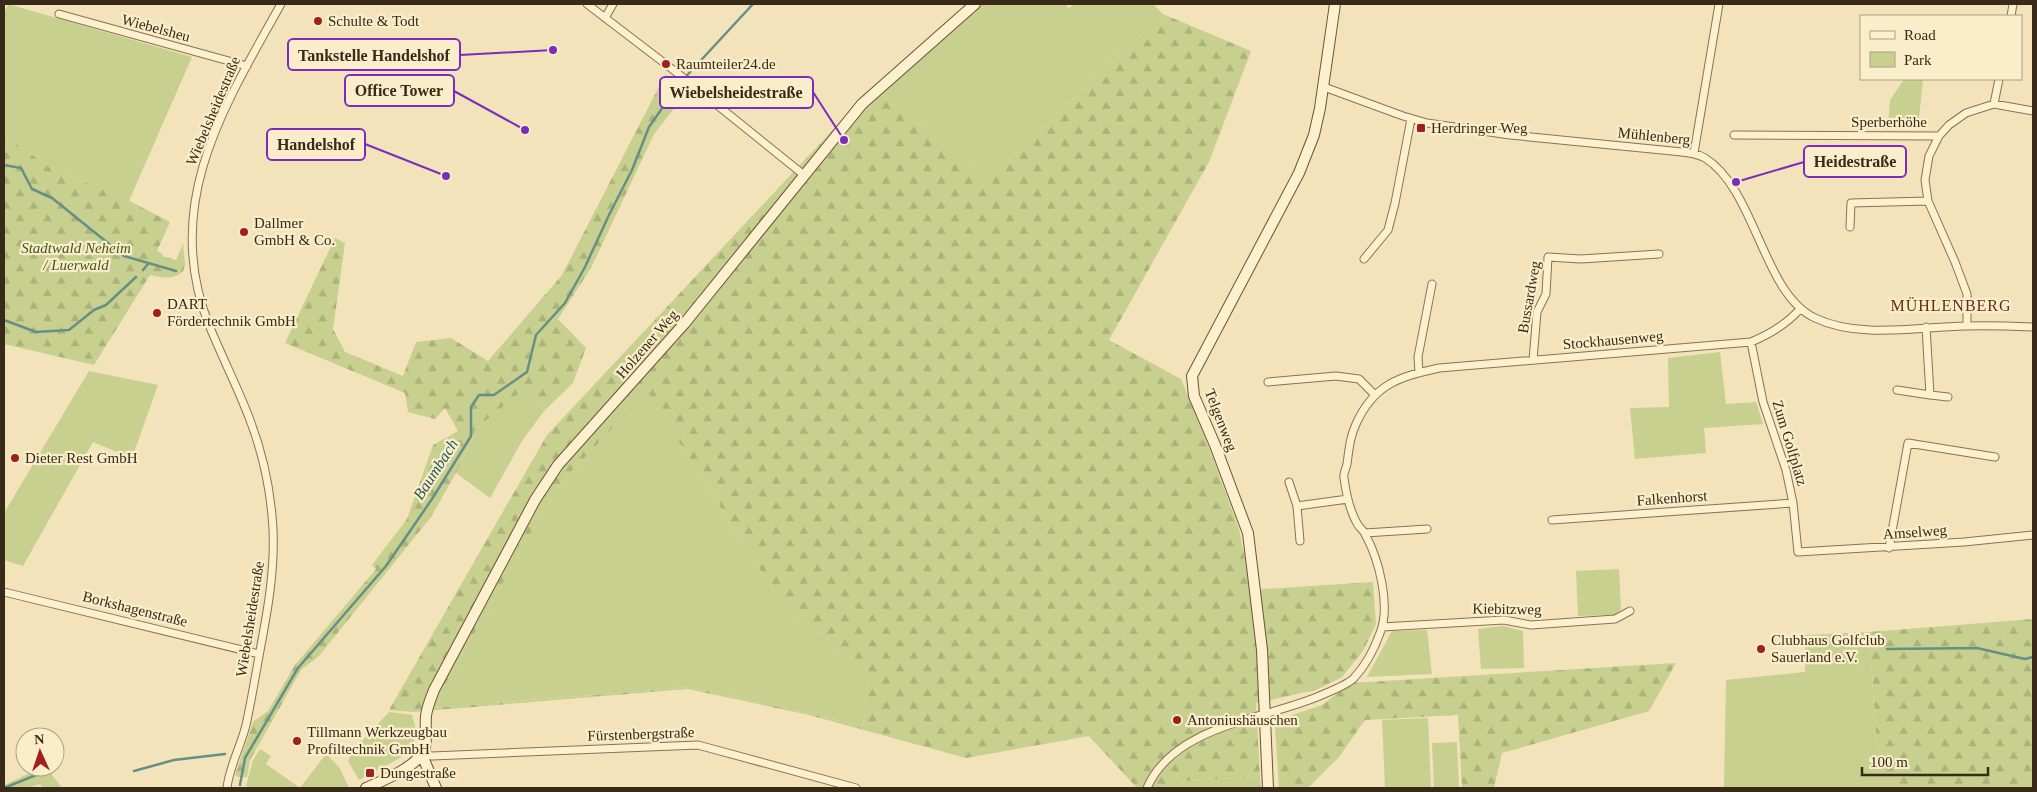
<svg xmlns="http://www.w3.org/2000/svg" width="2037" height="792" viewBox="0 0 2037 792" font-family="Georgia,serif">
	<defs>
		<pattern id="forest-firs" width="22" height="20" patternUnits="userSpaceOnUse" patternTransform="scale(1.25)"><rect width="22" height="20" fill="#c7d08e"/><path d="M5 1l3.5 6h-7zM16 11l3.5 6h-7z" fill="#acb37a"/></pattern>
	</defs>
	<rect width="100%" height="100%" fill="#f2e3ba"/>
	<path fill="#c7d08e" d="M 8,4 L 192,57 L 129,201 L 55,171 L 4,135 L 4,14 Z
		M 971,4 L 1064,4 L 1069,8 L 1074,4 L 1153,4 L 1163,14 L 986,182 L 873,87 Z
		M 1904,79 L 1923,79 L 1918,128 L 1888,127 L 1890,100 Z
		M 1720,352 L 1726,404 L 1756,402 L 1763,424 L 1704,428 L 1706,453 L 1635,459 L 1630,408 L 1669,407 L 1668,358 Z
		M 89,371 L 158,385 L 132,458 L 93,442 L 23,566 L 4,560 L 4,513 Z
		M 522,390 L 544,411 L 522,441 L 490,498 L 456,473 L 473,438 L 475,429 Z
		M 647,390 L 780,601 L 871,674 L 863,726 L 690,687 L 433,708 L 437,699 L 558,486 Z
		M 1619,569 L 1621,609 L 1615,615 L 1578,616 L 1576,571 Z
		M 1503,626 L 1523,631 L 1524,668 L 1481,669 L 1478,629 Z
		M 1427,630 L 1432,674 L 1367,677 L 1392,631 Z
		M 1869,632 L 1880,788 L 1724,788 L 1726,680 L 1805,672 L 1805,635 Z
		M 389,712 L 412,715 L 416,730 L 412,749 L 400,758 L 359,780 L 348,761 L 352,752 Z
		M 1428,718 L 1431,788 L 1385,788 L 1382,720 Z
		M 1457,742 L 1459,788 L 1434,788 L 1432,743 Z
		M 260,749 L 271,756 L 266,764 L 300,788 L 326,754 L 339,767 L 349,788 L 255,788 L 246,786 L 253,760 Z
		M 43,767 L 46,767 L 62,788 L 43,788 L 40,784 L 29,788 L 4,788 L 4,785 Z
		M 1260,777 L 1261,788 L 1182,788 L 1184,781 Z"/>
	<path fill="url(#forest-firs)" fill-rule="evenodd" d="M 1163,14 L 1251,51 L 1209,162 L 1109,340 L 1181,379 L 1204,434 L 1239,529 L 1251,590 L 1373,582 L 1376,624 L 1363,651 L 1342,677 L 1316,690 L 1256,703 L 1260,777 L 1184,781 L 1182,788 L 1137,788 L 1089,736 L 966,758 L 809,715 L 688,689 L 413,712 L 389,710 L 547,435 L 873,87 L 986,182 ZM 647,391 L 780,601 L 871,674 L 863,726 L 690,687 L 434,708 L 437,699 L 558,486 Z
		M 665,75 L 687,92 L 654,134 L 591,268 L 558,319 L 586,348 L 573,383 L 544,411 L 522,391 L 475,429 L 473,438 L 456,473 L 431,517 L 319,656 L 301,670 L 250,760 L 247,777 L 238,777 L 235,775 L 253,722 L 268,711 L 295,665 L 376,569 L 372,565 L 407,519 L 433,445 L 458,431 L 445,408 L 435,419 L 408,412 L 405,393 L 285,343 L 335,238 L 345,243 L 333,329 L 345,352 L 403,376 L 416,342 L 451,338 L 488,361 L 562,275 Z
		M 4,135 L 55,171 L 122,197 L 170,222 L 157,251 L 163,254 L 162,256 L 176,260 L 183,244 L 185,264 L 183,272 C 171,280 164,278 150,275 L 94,365 L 4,344 Z
		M 2033,619 L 2033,788 L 1880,788 L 1869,632 Z
		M 1676,663 L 1649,711 L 1502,753 L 1494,788 L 1462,788 L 1458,715 L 1365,720 L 1339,757 L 1308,788 L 1279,788 L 1275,726 L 1286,717 L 1322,705 L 1351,683 Z"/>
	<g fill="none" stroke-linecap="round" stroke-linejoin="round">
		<path stroke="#669087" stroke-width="2.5" d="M 4,165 L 21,168 L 32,189 L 52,198 L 124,256 L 176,271
			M 143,270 L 148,264
			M 4,320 L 36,332 L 69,330 L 94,310 L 106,305 L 136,277
			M 1887,649 L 1977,648 L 2025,659 L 2033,657
			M 134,771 L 174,760 L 225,754
			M 240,785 L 245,758 L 298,668 L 386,566 L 432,499 L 471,436 L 471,407 L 479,395 L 494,395 L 527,372 L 536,335 L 565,303 L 585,267 L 609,215 L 632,170 L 649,127 L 679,84 L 753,4
			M 4,788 L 51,769"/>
		<g stroke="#8a7253" stroke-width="9">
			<path id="street" d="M 587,4 L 676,72 L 804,175
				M 59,14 L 247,66
				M 2011,16 L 2013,4
				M 605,18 L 613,4
				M 1324,87 L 1403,116 L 1427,123 L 1510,135 L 1672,151 C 1683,152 1695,152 1705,158 C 1756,190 1763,294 1815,318 C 1859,339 1917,327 1965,326 C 1988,325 2011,326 2033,327
				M 1994,104 L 1999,79
				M 1734,135 L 1939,136
				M 1694,153 L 1719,4
				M 1850,227 L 1851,203 L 1928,201
				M 1364,259 L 1388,230 L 1395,203 L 1411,119
				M 1967,325 L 1967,294 L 1955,262 L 1928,201 L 1925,180 L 1929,156 L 1939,136 L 1949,125 L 1966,113 L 1994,104 L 2033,111
				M 1926,327 L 1930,395 L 1948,397
				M 1751,342 L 1763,402 L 1786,470 L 1793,503 L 1798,552 L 1964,542 L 2033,535
				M 1533,360 L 1537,312 L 1546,294 L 1548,257 L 1581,259 L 1659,254
				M 1419,373 L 1418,357 L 1432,284
				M 1268,382 L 1336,376 L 1359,379 L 1374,394
				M 1897,390 L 1930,395
				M 1289,482 L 1297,506 L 1300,541
				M 1297,506 L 1348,499
				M 1552,520 L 1793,503
				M 1365,533 L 1427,529
				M 1889,548 L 1908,443 L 1995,457
				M 4,592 L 259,654
				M 1382,627 L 1504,620 L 1531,625 L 1615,619 L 1630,611
				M 422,755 L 432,756 L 698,745 L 856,788
				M 227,788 C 229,767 241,746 246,725 C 251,702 255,679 259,656 C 267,614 275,572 273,529 C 271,493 263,454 250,420 C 238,388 222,357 209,325 C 161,205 224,106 281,4
				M 1147,788 C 1174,726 1261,720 1317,697 C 1328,692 1346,686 1354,678 C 1367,664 1374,650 1380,633 C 1391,606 1379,559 1365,534 C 1364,531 1360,528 1358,525 C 1350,512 1346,493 1344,478 C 1343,473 1346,469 1347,464 C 1349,449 1350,437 1356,424 C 1374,384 1399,377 1439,368 L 1751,342 C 1770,334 1786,325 1800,309"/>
		</g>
		<g stroke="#6c5336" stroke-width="12">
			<path id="secondary" d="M 422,755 L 436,788
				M 366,788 C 384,780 420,766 425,747 C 427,737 425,726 426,716 C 427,707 431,698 434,690 L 535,500 L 558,465 L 684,324 L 862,104 L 975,4
				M 1268,788 L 1262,650 L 1248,533 L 1215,445 L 1194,396 L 1192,376 L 1299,173 L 1314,135 L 1320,108 L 1335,4"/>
		</g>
		<use href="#street" stroke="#fcf0ce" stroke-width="7"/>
		<use href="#secondary" stroke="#fcf0ce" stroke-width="10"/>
	</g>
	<g fill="#9f201d" stroke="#f9edca" stroke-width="2">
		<circle cx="318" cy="21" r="5"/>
		<circle cx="666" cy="64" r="5"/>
		<rect x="1416" y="123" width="10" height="10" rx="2.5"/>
		<circle cx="244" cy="232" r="5"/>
		<circle cx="157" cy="313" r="5"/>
		<circle cx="15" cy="458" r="5"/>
		<circle cx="1761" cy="649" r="5"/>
		<circle cx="1177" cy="720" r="5"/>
		<circle cx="297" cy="741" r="5"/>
		<rect x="365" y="768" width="10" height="10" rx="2.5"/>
	</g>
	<g text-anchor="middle" stroke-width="4.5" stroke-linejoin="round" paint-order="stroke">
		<g font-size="15" fill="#382919" stroke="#f9edca" text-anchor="start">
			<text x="328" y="26">Schulte &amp; Todt</text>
			<text x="676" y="69">Raumteiler24.de</text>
			<text x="1431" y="133">Herdringer Weg</text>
			<text x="254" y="228">Dallmer<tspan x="254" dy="17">GmbH &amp; Co.</tspan></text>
			<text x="167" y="309">DART<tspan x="167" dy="17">Fördertechnik GmbH</tspan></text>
			<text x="25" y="463">Dieter Rest GmbH</text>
			<text x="1771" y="645">Clubhaus Golfclub<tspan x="1771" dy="17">Sauerland e.V.</tspan></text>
			<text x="1187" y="725">Antoniushäuschen</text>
			<text x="307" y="737">Tillmann Werkzeugbau<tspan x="307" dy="17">Profiltechnik GmbH</tspan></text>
			<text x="380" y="778">Dungestraße</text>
		</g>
		<g font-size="15" fill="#382919" stroke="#f9edca">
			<text transform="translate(156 28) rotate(15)" y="5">Wiebelsheu</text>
			<text transform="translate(213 111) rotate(-67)" y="5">Wiebelsheidestraße</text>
			<text x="1889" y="127">Sperberhöhe</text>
			<text transform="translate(1654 136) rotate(6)" y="5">Mühlenberg</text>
			<text transform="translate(1529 297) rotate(-80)" y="5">Bussardweg</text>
			<text transform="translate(1613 340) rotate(-5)" y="5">Stockhausenweg</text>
			<text transform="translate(647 344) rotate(-49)" y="5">Holzener Weg</text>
			<text transform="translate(1221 420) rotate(69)" y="5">Telgenweg</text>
			<text transform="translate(1790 443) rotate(73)" y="5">Zum Golfplatz</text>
			<text transform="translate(1672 498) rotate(-4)" y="5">Falkenhorst</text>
			<text transform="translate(1915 532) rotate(-4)" y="5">Amselweg</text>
			<text transform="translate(135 609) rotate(14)" y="5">Borkshagenstraße</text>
			<text transform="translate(1507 609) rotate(1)" y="5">Kiebitzweg</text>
			<text transform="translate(250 619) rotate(-81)" y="5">Wiebelsheidestraße</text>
			<text transform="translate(641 734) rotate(-2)" y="5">Fürstenbergstraße</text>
		</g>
		<g font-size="15" font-style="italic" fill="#46561e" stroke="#f9edca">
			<text x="76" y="253">Stadtwald Neheim<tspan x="76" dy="17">/ Luerwald</tspan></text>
		</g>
		<g font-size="16" letter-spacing="1" fill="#682915" stroke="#f9edca">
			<text x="1951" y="311">MÜHLENBERG</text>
		</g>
		<g font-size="16" font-style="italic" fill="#275957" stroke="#f9edca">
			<text transform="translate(435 469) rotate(-57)" y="6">Baumbach</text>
		</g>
	</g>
	<path fill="none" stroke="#7b2cbf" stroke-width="2" d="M553 50L460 55M525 130L454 91M844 140L813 92M446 176L365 144M1736 182L1804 162"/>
	<g fill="#7b2cbf" stroke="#f9edca" stroke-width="2">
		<circle cx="553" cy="50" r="5"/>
		<circle cx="525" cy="130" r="5"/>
		<circle cx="844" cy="140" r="5"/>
		<circle cx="446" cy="176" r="5"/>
		<circle cx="1736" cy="182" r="5"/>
	</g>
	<g fill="#f9edca" stroke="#7b2cbf" stroke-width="2">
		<rect x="288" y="39" width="172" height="31" rx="5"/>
		<rect x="345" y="75" width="109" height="31" rx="5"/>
		<rect x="660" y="77" width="153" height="31" rx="5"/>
		<rect x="267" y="129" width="98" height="31" rx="5"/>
		<rect x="1804" y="146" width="102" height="31" rx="5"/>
	</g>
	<g font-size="16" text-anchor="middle" font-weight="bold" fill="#382919">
		<text x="374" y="61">Tankstelle Handelshof</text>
		<text x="399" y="96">Office Tower</text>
		<text x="736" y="98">Wiebelsheidestraße</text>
		<text x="316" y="150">Handelshof</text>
		<text x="1855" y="167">Heidestraße</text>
	</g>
	<rect width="2037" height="792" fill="none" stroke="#382919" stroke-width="10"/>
	<rect x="1860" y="15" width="162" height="65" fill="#f9edca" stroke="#ac9f83"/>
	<rect x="1870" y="31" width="25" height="8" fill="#fcf0ce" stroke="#ac9f83"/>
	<text x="1904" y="40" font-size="15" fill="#382919">Road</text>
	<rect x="1870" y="52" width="25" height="15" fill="#c7d08e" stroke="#ac9f83"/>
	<text x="1904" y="65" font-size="15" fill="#382919">Park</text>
	<g transform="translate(40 752) rotate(357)"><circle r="24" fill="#f9edca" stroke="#ac9f83"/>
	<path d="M0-4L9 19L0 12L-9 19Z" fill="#9f201d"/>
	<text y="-8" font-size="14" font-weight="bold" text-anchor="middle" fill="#382919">N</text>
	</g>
	<path d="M1862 767v8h126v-8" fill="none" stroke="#382919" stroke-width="2.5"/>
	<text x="1870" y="767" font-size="15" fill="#382919" stroke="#f9edca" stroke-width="4" paint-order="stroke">100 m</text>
</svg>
